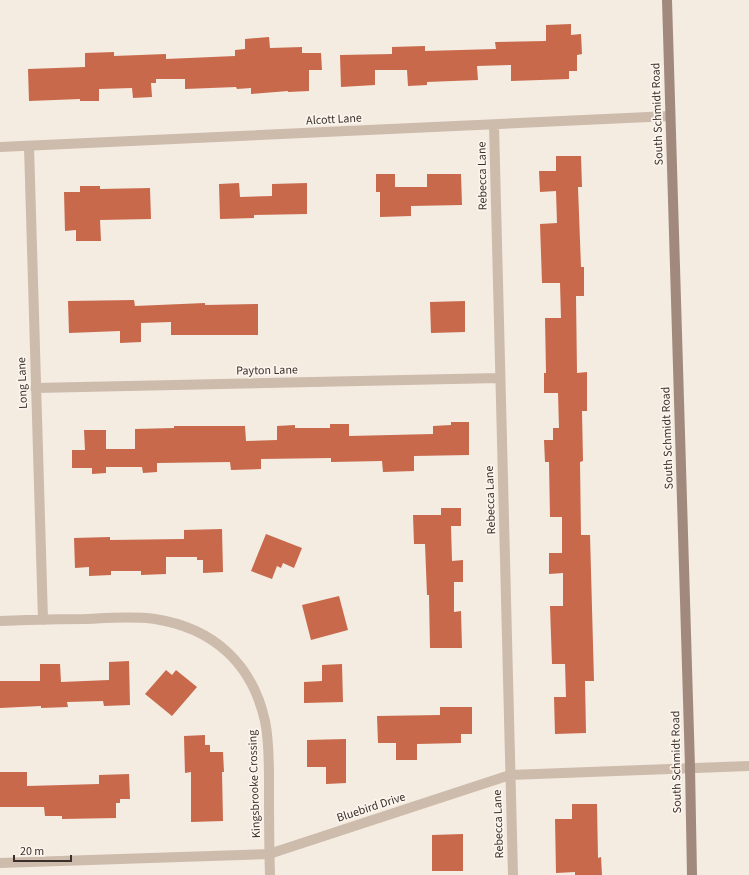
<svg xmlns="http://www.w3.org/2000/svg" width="749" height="875" viewBox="0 0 749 875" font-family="'Source Sans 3',sans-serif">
	<rect width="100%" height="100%" fill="#f4ebe1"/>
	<path fill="#c8694b" d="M 571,24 L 571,35 L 581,34 L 582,54 L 577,55 L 577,71 L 569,71 L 569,79 L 511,81 L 511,65 L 477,66 L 478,80 L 427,82 L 427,85 L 408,86 L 407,70 L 375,70 L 375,85 L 341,87 L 340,55 L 392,54 L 392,47 L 425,46 L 425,51 L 496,49 L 495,42 L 546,41 L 546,25 Z
		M 269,37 L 270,48 L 302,47 L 302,53 L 321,53 L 322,70 L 309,70 L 309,91 L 288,92 L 288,91 L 251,94 L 251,88 L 237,89 L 236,87 L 185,89 L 185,79 L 156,79 L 156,83 L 151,83 L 152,97 L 133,98 L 132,88 L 99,89 L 99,101 L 80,101 L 80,99 L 29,101 L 28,69 L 85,67 L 85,53 L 114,52 L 114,56 L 166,54 L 166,59 L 235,56 L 235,50 L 245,49 L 245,39 Z
		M 556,156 L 581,156 L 582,187 L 578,187 L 581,267 L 584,267 L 584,296 L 576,296 L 577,373 L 587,372 L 587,411 L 582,411 L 583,461 L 580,462 L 581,535 L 590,535 L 594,681 L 585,681 L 586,733 L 555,734 L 554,697 L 566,697 L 565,664 L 552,664 L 550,606 L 563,606 L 563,573 L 549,574 L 549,553 L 562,553 L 562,517 L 550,517 L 549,462 L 545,462 L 544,440 L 553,440 L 553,428 L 559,428 L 558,393 L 544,393 L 544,373 L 546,373 L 545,318 L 561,318 L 560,283 L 542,283 L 540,224 L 557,223 L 556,191 L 540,192 L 539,171 L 556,171 Z
		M 376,174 L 395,174 L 395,187 L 427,187 L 427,174 L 461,174 L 462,205 L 411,206 L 411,216 L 380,217 L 380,192 L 376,192 Z
		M 239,183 L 240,197 L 272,196 L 272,184 L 307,183 L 307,214 L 254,215 L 254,218 L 220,219 L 219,184 Z
		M 80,186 L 100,186 L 100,189 L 150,188 L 151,219 L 100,220 L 101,241 L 76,241 L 76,230 L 65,231 L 64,192 L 80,192 Z
		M 134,300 L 135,306 L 205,303 L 205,305 L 258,304 L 258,335 L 171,335 L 171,322 L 141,323 L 141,342 L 120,343 L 120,331 L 69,333 L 68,301 Z
		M 465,301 L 465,332 L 431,333 L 430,302 Z
		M 451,422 L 469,422 L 469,455 L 414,456 L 414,471 L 383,472 L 382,461 L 331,462 L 331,458 L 261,459 L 261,469 L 231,470 L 230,462 L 157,463 L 157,472 L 143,473 L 142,467 L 106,467 L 106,473 L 92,474 L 92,468 L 72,468 L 72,450 L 85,450 L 84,430 L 106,430 L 106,449 L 135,449 L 135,429 L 174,428 L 174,426 L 245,426 L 246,441 L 277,440 L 277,426 L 295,425 L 295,428 L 330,428 L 330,424 L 349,424 L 349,436 L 433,434 L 433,426 L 451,425 Z
		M 441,508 L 461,508 L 461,526 L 451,526 L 452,561 L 463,560 L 463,582 L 454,582 L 454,612 L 461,611 L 462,648 L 430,648 L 429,595 L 427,595 L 425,544 L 414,544 L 413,515 L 441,515 Z
		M 222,529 L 223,572 L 203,573 L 203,560 L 197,560 L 197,557 L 166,557 L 166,574 L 141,575 L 141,571 L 111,571 L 111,575 L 89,576 L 89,567 L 75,568 L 74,538 L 110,537 L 110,540 L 184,539 L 184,530 Z
		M 266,534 L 302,548 L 294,568 L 283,563 L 281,568 L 277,566 L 272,579 L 251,571 Z
		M 339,596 L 348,630 L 311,640 L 302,605 Z
		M 129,661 L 130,705 L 104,706 L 103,701 L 67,702 L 68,707 L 41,708 L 41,706 L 0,708 L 0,681 L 40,681 L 40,664 L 60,664 L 61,682 L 109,680 L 109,662 Z
		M 342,664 L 343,702 L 304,703 L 304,682 L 322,681 L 322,665 Z
		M 166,670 L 172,675 L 176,670 L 197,687 L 172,716 L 145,694 Z
		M 440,707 L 472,707 L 472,734 L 461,734 L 461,743 L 417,744 L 417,760 L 396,760 L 396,743 L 378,743 L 377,716 L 440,715 Z
		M 205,735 L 205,745 L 210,745 L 210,752 L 223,752 L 224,772 L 222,772 L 223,821 L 191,822 L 191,772 L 185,773 L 184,736 Z
		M 346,739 L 346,783 L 326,784 L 326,767 L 307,767 L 307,740 Z
		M 0,772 L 27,772 L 27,786 L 99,784 L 99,775 L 129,774 L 130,799 L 120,799 L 120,803 L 116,803 L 116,818 L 62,819 L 62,816 L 45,816 L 44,807 L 0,807 Z
		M 572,804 L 597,804 L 598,858 L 601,857 L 602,875 L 575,875 L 575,872 L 556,873 L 555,819 L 572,819 Z
		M 463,834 L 463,871 L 432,871 L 432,835 Z"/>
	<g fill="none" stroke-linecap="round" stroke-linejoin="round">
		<path stroke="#cdbbac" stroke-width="10" d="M 494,125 L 513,875
			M 29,146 L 43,620
			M 0,147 L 670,116
			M 35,388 L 499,378
			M 0,621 C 28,620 57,619 85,619 C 108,618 132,616 155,619 C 213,628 252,663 265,721 C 269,740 269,761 269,781 C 269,812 269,844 270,875
			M 0,863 L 269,854 L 510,775 L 749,766"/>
		<path stroke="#a18a7d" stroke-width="10" d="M 667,0 L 690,767 L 692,875"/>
	</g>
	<g text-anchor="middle" stroke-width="3.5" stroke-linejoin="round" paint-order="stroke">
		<g font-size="12" fill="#3b302b" stroke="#fbf5ee">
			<text transform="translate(657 114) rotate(-92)" y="4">South Schmidt Road</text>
			<text transform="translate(334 119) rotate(-3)" y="4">Alcott Lane</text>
			<text transform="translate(482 176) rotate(-91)" y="4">Rebecca Lane</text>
			<text transform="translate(267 370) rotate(-1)" y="4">Payton Lane</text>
			<text transform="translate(22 383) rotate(-92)" y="4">Long Lane</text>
			<text transform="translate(667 438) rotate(-92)" y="4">South Schmidt Road</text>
			<text transform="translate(490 500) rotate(-92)" y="4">Rebecca Lane</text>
			<text transform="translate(676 762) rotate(-91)" y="4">South Schmidt Road</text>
			<text transform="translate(254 784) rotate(-92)" y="4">Kingsbrooke Crossing</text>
			<text transform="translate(371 807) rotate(-18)" y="4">Bluebird Drive</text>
			<text transform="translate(498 824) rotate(-92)" y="4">Rebecca Lane</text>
		</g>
	</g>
	<path d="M14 855v6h57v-6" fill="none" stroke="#3b302b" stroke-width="2"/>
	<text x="20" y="855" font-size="12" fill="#3b302b" stroke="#fbf5ee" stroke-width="3" paint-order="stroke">20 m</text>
</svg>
